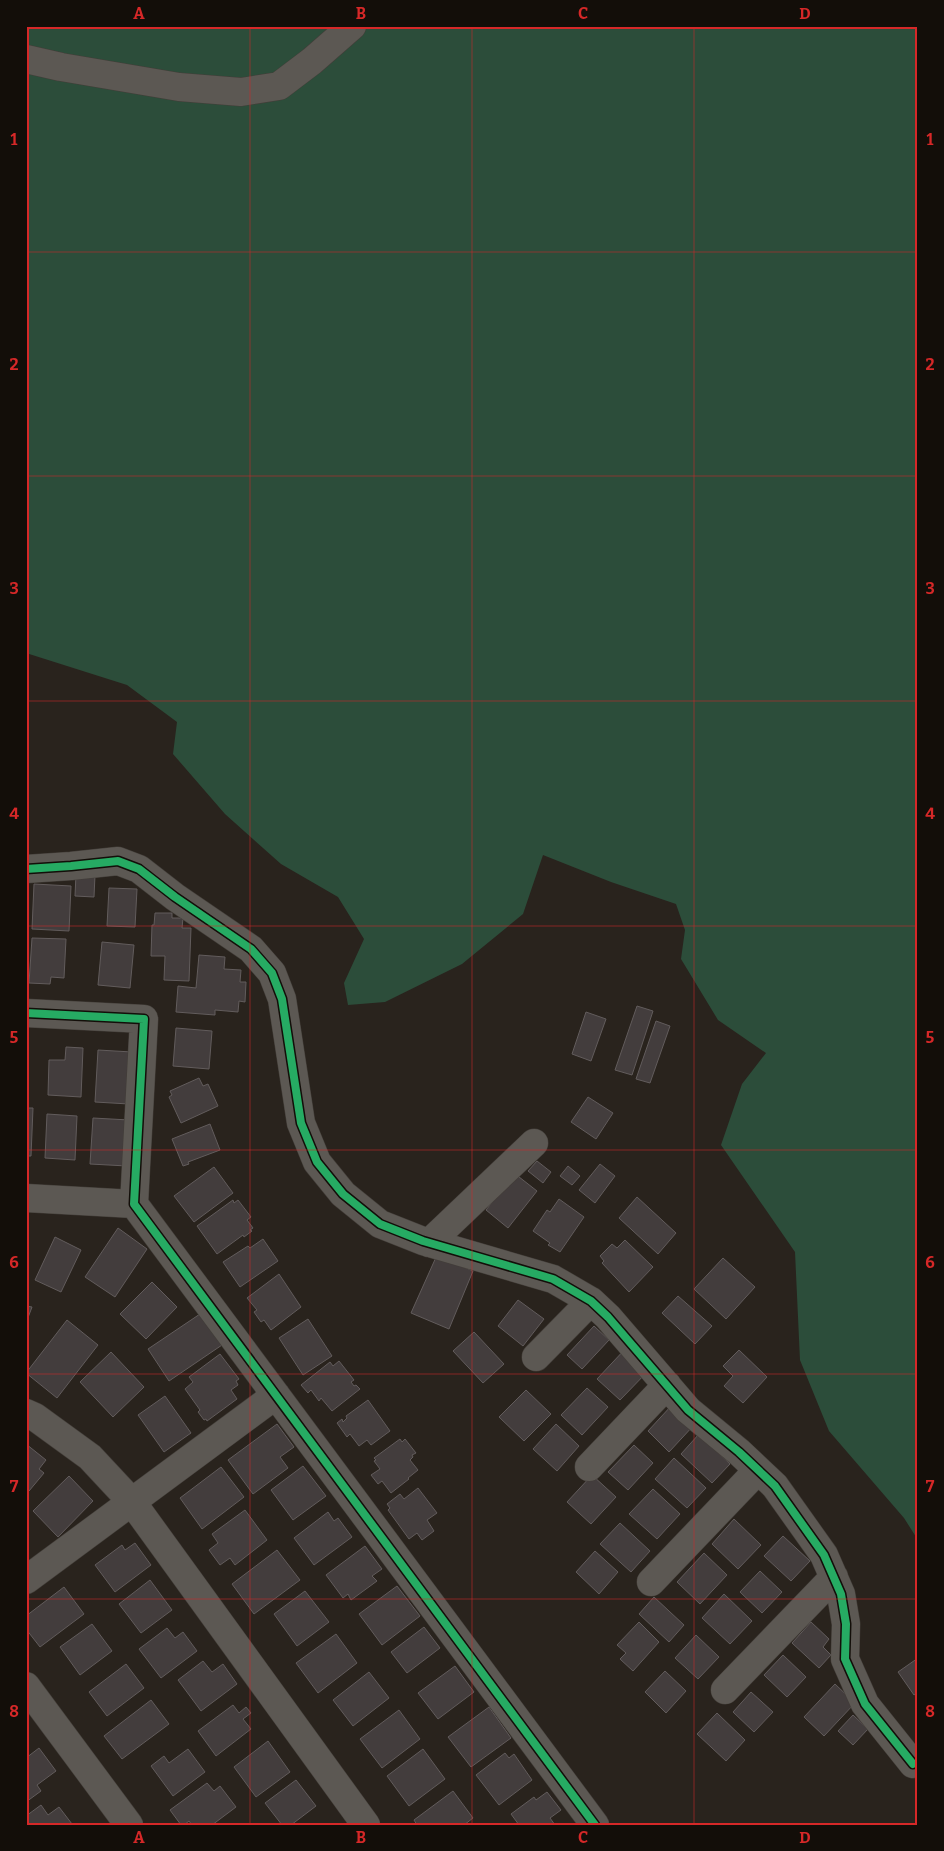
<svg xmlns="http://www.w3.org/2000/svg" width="944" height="1851" viewBox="0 0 944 1851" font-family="Bitter,serif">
	<rect width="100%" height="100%" fill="#29231d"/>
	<path fill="#2c4d3a" d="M 26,26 L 918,26 L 918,1540 L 904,1518 L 829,1431 L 800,1360 L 795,1252 L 721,1145 L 742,1084 L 766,1053 L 718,1020 L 681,959 L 685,930 L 676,904 L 611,882 L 543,855 L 523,914 L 462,964 L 385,1002 L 348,1005 L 344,983 L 364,939 L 338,897 L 281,864 L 225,814 L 173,754 L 177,722 L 127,685 L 26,653 Z"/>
	<path fill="#433d3d" stroke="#625c5c" d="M 76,874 L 95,875 L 94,897 L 75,896 Z
		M 34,884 L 71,886 L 69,931 L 32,929 Z
		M 109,888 L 137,889 L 135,927 L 107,926 Z
		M 155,913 L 172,913 L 172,918 L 183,918 L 182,928 L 191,928 L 189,981 L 164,980 L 165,956 L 151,956 L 152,925 L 154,925 Z
		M 32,938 L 66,939 L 64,978 L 51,977 L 50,984 L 29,983 Z
		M 102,942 L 134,945 L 130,988 L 98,985 Z
		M 199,955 L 225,957 L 224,969 L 241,970 L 240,982 L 246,982 L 245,1002 L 239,1001 L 238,1012 L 215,1010 L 215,1015 L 176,1012 L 178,986 L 196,988 Z
		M 637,1006 L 653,1011 L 632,1075 L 615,1070 Z
		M 586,1012 L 606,1019 L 591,1061 L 572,1054 Z
		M 656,1021 L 670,1026 L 650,1083 L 636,1079 Z
		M 176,1028 L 212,1031 L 209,1069 L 173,1066 Z
		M 66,1047 L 83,1048 L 81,1097 L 48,1095 L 49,1060 L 65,1060 Z
		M 98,1050 L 132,1052 L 129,1104 L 95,1102 Z
		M 26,1059 L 28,1059 L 27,1096 L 26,1096 Z
		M 199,1078 L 203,1086 L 208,1084 L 218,1106 L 181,1123 L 169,1097 L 172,1095 L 170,1091 Z
		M 588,1097 L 613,1113 L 596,1139 L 571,1122 Z
		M 26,1108 L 33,1108 L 31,1156 L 26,1156 Z
		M 47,1114 L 77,1116 L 75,1160 L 45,1158 Z
		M 93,1118 L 129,1120 L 127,1166 L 90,1164 Z
		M 210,1124 L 220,1150 L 188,1162 L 189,1164 L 183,1166 L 172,1139 Z
		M 537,1161 L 551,1172 L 543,1183 L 528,1171 Z
		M 600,1164 L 615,1176 L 595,1203 L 579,1190 Z
		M 568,1166 L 580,1176 L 572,1185 L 560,1176 Z
		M 214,1167 L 233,1193 L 194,1222 L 174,1196 Z
		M 514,1173 L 537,1191 L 508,1228 L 486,1210 Z
		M 637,1197 L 676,1233 L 658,1254 L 619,1218 Z
		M 559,1199 L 584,1217 L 560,1252 L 548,1245 L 550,1243 L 533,1231 L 547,1210 L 550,1212 Z
		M 233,1200 L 234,1203 L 238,1200 L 251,1217 L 247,1220 L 253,1228 L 250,1230 L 252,1231 L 244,1237 L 243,1235 L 217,1254 L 197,1226 Z
		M 118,1228 L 147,1249 L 115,1297 L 85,1277 Z
		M 55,1237 L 81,1250 L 61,1292 L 35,1280 Z
		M 263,1239 L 278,1261 L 240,1287 L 223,1262 L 248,1246 L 250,1248 Z
		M 625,1240 L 653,1267 L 629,1292 L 602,1263 L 604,1261 L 600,1256 L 612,1244 L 617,1248 Z
		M 437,1255 L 473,1271 L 449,1329 L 411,1313 Z
		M 723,1258 L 755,1287 L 726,1319 L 694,1289 Z
		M 279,1274 L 301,1307 L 271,1330 L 264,1320 L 261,1322 L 254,1312 L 257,1310 L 247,1298 Z
		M 152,1282 L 177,1307 L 146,1339 L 120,1314 Z
		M 678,1296 L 712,1326 L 695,1344 L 662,1313 Z
		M 518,1300 L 544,1319 L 523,1346 L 498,1326 Z
		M 26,1306 L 32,1307 L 26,1323 Z
		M 200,1314 L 222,1345 L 169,1381 L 148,1349 Z
		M 308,1319 L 332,1356 L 303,1375 L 279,1338 Z
		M 67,1320 L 98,1345 L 57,1398 L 26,1373 Z
		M 594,1326 L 609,1340 L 582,1369 L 567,1355 Z
		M 474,1332 L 504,1364 L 483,1383 L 453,1351 Z
		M 627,1347 L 650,1369 L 620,1400 L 597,1379 Z
		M 739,1350 L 767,1377 L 743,1403 L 724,1386 L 733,1376 L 723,1366 Z
		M 111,1352 L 144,1387 L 113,1417 L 80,1382 Z
		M 220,1354 L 239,1379 L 236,1381 L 238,1385 L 231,1390 L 237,1399 L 207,1421 L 206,1419 L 204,1420 L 198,1412 L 200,1410 L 185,1389 L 193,1382 L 189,1377 Z
		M 339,1361 L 354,1380 L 351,1382 L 354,1386 L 356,1385 L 360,1389 L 332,1411 L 321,1398 L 319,1401 L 311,1390 L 308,1393 L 301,1385 L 330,1362 L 333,1366 Z
		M 587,1388 L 608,1407 L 582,1435 L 561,1415 Z
		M 526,1390 L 551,1414 L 524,1441 L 499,1417 Z
		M 165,1396 L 191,1433 L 164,1452 L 138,1415 Z
		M 368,1400 L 390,1431 L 371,1445 L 367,1440 L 359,1446 L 350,1434 L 347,1437 L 337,1423 L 342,1419 L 343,1422 L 347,1418 L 346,1416 Z
		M 672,1405 L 694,1425 L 669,1452 L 648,1431 Z
		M 277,1424 L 294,1447 L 280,1457 L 288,1468 L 253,1494 L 228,1460 Z
		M 556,1424 L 579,1446 L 557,1471 L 533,1449 Z
		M 699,1434 L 730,1464 L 712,1483 L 681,1454 Z
		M 400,1439 L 402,1442 L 405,1439 L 416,1453 L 412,1455 L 413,1457 L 410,1460 L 418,1470 L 408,1478 L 409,1479 L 391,1493 L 382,1481 L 378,1484 L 371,1475 L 380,1469 L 374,1461 L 376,1460 L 374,1458 Z
		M 26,1444 L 46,1460 L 39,1469 L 44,1473 L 29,1491 L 28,1489 L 26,1491 Z
		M 634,1445 L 653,1463 L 628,1490 L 608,1472 Z
		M 674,1458 L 706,1488 L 687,1508 L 655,1479 Z
		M 303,1466 L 326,1496 L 293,1520 L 271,1490 Z
		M 221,1467 L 244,1497 L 202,1529 L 180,1498 Z
		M 592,1475 L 616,1497 L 591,1524 L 567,1502 Z
		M 69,1476 L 93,1501 L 58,1537 L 33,1511 Z
		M 418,1488 L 437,1513 L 427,1520 L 434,1531 L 422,1540 L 417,1533 L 409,1539 L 388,1510 L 390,1508 L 387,1504 L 400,1494 L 404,1499 Z
		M 653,1489 L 680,1514 L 657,1539 L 629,1514 Z
		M 245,1510 L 267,1540 L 235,1565 L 230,1558 L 220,1565 L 209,1550 L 218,1543 L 212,1534 Z
		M 328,1512 L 334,1521 L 338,1518 L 352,1537 L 314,1565 L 294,1538 Z
		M 734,1519 L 761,1545 L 738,1569 L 712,1544 Z
		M 620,1523 L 650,1551 L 631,1572 L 600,1544 Z
		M 783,1536 L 810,1561 L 791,1581 L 764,1556 Z
		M 135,1543 L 151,1565 L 115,1592 L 95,1565 L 122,1545 L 125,1550 Z
		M 365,1546 L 382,1569 L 372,1576 L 377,1581 L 351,1600 L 348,1594 L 343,1598 L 326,1575 Z
		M 277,1550 L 300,1580 L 254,1614 L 232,1584 Z
		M 595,1551 L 618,1572 L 599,1594 L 576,1572 Z
		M 704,1553 L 727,1575 L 700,1604 L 677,1582 Z
		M 760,1571 L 782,1592 L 762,1613 L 740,1592 Z
		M 150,1580 L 172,1610 L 141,1633 L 119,1604 Z
		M 397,1586 L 420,1616 L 382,1645 L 359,1614 Z
		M 64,1587 L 84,1614 L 40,1647 L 26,1629 L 26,1616 Z
		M 305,1591 L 329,1622 L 297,1646 L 274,1614 Z
		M 724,1594 L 752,1621 L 730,1644 L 702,1618 Z
		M 654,1597 L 684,1625 L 669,1642 L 639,1614 Z
		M 639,1622 L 659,1642 L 633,1671 L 620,1659 L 626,1653 L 617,1645 Z
		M 811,1622 L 829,1639 L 823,1647 L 831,1655 L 819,1668 L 792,1643 Z
		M 92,1624 L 112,1651 L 80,1675 L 60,1647 Z
		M 424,1627 L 440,1648 L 407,1673 L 391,1652 Z
		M 167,1628 L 175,1638 L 183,1632 L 197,1651 L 161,1678 L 139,1649 Z
		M 336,1634 L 357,1663 L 318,1693 L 296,1663 Z
		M 696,1635 L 719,1657 L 698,1679 L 675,1658 Z
		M 783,1655 L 806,1677 L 787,1697 L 764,1675 Z
		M 918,1658 L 918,1692 L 914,1695 L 898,1672 Z
		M 203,1661 L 212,1672 L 223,1664 L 237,1684 L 201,1711 L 178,1680 Z
		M 126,1664 L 144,1688 L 107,1716 L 89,1692 Z
		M 455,1666 L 474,1692 L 438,1719 L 418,1693 Z
		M 665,1671 L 686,1691 L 666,1713 L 645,1692 Z
		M 369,1672 L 389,1698 L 353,1726 L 333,1700 Z
		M 835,1684 L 855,1703 L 824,1736 L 804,1717 Z
		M 751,1692 L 773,1712 L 754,1732 L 733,1712 Z
		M 151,1700 L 169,1724 L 122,1759 L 104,1736 Z
		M 233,1705 L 239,1713 L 246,1707 L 251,1713 L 243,1719 L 251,1729 L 216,1756 L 198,1731 Z
		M 489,1707 L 511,1738 L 471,1767 L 448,1737 Z
		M 399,1710 L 420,1739 L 382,1768 L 360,1739 Z
		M 717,1713 L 745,1740 L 726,1761 L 697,1734 Z
		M 853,1715 L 868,1729 L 853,1745 L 838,1731 Z
		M 268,1741 L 290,1772 L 256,1797 L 234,1767 Z
		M 39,1748 L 56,1771 L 37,1785 L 41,1791 L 26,1802 L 26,1758 Z
		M 188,1749 L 205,1772 L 173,1796 L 151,1766 L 164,1756 L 169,1763 Z
		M 423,1749 L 445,1779 L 409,1806 L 387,1776 Z
		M 505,1753 L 509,1758 L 514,1754 L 532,1780 L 499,1805 L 476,1775 Z
		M 296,1780 L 316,1806 L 291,1825 L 282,1825 L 265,1803 Z
		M 207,1783 L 214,1791 L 220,1786 L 236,1807 L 212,1825 L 192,1825 L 189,1821 L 184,1825 L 181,1825 L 170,1810 Z
		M 453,1791 L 473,1818 L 464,1825 L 417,1825 L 414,1820 Z
		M 547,1792 L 561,1810 L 550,1818 L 555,1825 L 519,1825 L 511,1814 L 534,1797 L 536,1800 Z
		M 41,1805 L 48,1815 L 59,1807 L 72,1824 L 26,1825 L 26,1816 Z"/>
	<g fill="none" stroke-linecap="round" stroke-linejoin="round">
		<g stroke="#433e39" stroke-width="29">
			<path id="minor" d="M 26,59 L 61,67 L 179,87 L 241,92 L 279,86 L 312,61 L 352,26
				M 26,869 L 71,866 L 118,861 L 139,869 L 175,897 L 251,949 L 272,973 L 282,999 L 301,1123 L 317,1162 L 343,1194 L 380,1224 L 423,1241 L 553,1279 L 591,1301 L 608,1317 L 688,1410 L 739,1452 L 775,1486 L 824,1555 L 841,1594 L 846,1624 L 845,1659 L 865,1704 L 913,1764
				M 26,1013 L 144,1019 L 134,1204 L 595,1825
				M 26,1198 L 134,1204
				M 429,1243 L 534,1143
				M 536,1357 L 591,1301
				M 26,1413 L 35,1417 L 90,1457 L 132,1502 L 366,1825
				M 589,1467 L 667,1385
				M 26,1580 L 276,1395
				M 651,1582 L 758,1470
				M 26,1686 L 129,1825
				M 725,1690 L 834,1577"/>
		</g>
		<use href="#minor" stroke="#5c5853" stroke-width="28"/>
		<g stroke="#130e09" stroke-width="11">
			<path id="cycleway" d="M 26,869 L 71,866 L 118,861 L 139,869 L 175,897 L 251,949 L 272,973 L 282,999 L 301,1123 L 317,1162 L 343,1194 L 380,1224 L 423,1241 L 553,1279 L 591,1301 L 608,1317 L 688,1410 L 739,1452 L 775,1486 L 824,1555 L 841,1594 L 846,1624 L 845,1659 L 865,1704 L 913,1764
				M 26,1013 L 144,1019 L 134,1204 L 595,1825"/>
		</g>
		<use href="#cycleway" stroke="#26ab63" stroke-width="8"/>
	</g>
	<path fill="none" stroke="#d62828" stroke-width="1" stroke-opacity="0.55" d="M 250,26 L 250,1825M 472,26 L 472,1825M 694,26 L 694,1825M 26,252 L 918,252M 26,476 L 918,476M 26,701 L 918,701M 26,926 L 918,926M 26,1150 L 918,1150M 26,1374 L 918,1374M 26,1599 L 918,1599"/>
	<rect width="944" height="1851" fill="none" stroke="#130e09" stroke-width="55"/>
	<rect x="28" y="28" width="888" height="1796" fill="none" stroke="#d62828" stroke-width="2"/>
	<g font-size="16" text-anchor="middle" font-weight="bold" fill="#d62828">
		<text x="139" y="19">A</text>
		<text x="361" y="19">B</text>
		<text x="583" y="19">C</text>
		<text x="805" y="19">D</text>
		<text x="14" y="145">1</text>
		<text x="930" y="145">1</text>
		<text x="14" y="370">2</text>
		<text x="930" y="370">2</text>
		<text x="14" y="594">3</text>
		<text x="930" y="594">3</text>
		<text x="14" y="819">4</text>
		<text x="930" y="819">4</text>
		<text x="14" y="1043">5</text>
		<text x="930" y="1043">5</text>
		<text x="14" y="1268">6</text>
		<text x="930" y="1268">6</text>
		<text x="14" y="1492">7</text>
		<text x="930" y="1492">7</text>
		<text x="14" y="1717">8</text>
		<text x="930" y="1717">8</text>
		<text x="139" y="1843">A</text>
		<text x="361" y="1843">B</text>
		<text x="583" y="1843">C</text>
		<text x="805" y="1843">D</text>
	</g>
</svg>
